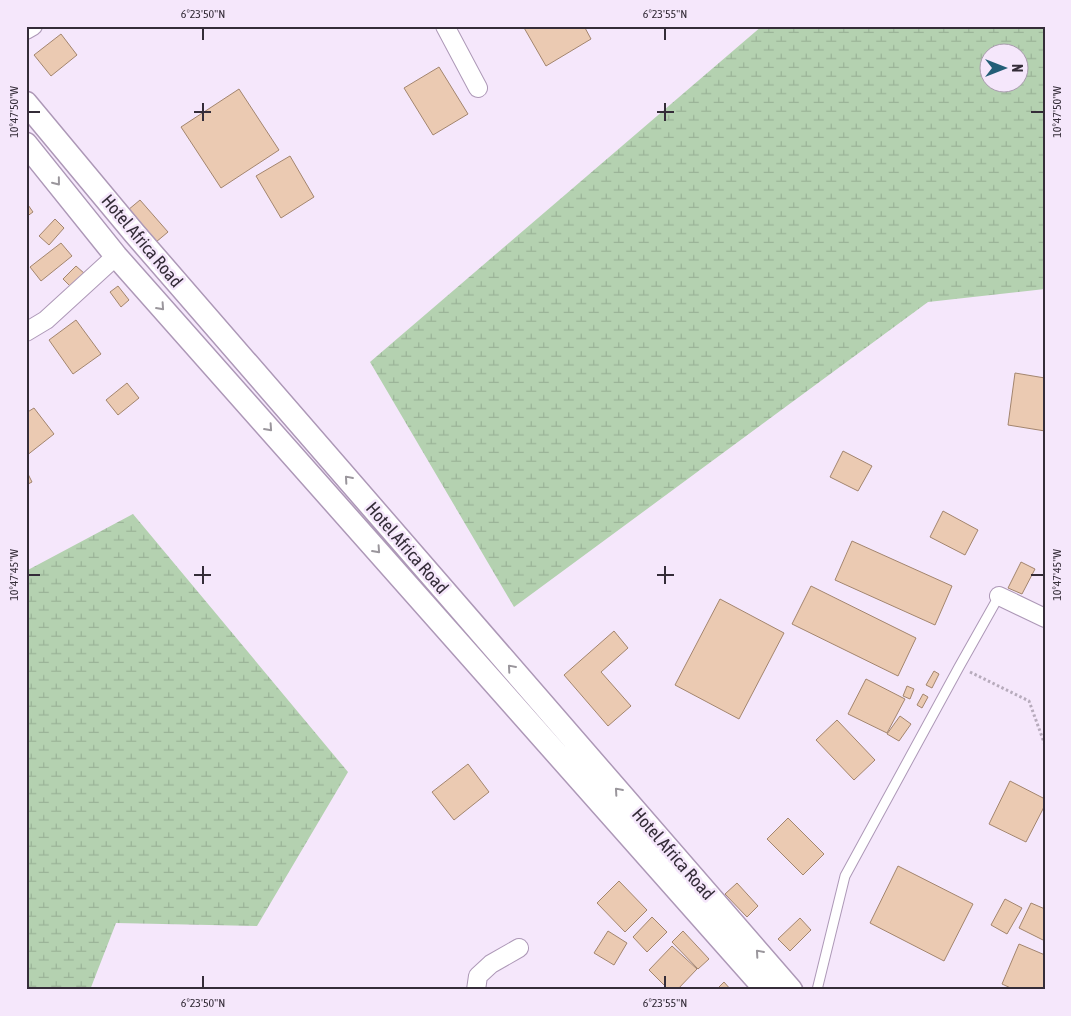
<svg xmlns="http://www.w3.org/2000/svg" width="1071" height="1016" viewBox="0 0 1071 1016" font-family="'Asap Condensed',sans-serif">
	<defs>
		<pattern id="wetland-marsh" width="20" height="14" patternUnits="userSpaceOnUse" patternTransform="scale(1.25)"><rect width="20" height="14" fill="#b4d1b0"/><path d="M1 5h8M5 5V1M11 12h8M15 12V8" fill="none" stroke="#9bb498"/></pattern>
	</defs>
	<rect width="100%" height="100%" fill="#f5e7fb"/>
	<path fill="url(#wetland-marsh)" fill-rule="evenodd" d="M 762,26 L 1045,26 L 1045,289 L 928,302 L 514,607 L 370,362 ZM 988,52 L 1018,52 L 1018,82 L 988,82 Z
		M 133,514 L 348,772 L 257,926 L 116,923 L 90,990 L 26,990 L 26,571 Z"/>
	<path fill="#ebcab2" stroke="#a3856e" d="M 523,26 L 584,26 L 591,39 L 546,66 Z
		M 61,34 L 77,55 L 51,76 L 34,55 Z
		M 439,67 L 468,114 L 433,135 L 404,88 Z
		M 239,89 L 279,150 L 221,188 L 181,127 Z
		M 290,156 L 314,197 L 281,218 L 256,176 Z
		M 140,200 L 168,232 L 150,247 L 122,215 Z
		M 26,202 L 33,212 L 26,217 Z
		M 55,219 L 64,228 L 49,245 L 39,236 Z
		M 61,243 L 72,256 L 41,281 L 30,267 Z
		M 76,266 L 85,274 L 71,287 L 63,279 Z
		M 118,286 L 129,300 L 121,307 L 110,292 Z
		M 76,320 L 101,354 L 73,374 L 49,340 Z
		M 1015,373 L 1045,378 L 1045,431 L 1008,425 Z
		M 127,383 L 139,398 L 118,415 L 106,400 Z
		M 34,408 L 54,434 L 26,456 L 26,413 Z
		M 843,451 L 872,466 L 858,491 L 830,477 Z
		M 26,470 L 32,482 L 26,485 Z
		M 943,511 L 978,530 L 965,555 L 930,537 Z
		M 852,541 L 952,586 L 935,625 L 835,580 Z
		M 1021,562 L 1035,569 L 1022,594 L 1008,588 Z
		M 811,586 L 916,638 L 898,676 L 792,624 Z
		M 720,599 L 784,633 L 739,719 L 675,685 Z
		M 614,631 L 628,648 L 601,672 L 631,706 L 608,726 L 564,675 Z
		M 934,671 L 939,674 L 932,688 L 926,685 Z
		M 866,679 L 905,699 L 887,733 L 848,714 Z
		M 907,686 L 914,689 L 910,699 L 903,696 Z
		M 923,694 L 928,697 L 922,708 L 917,705 Z
		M 900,716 L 911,724 L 899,741 L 887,734 Z
		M 837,720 L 875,760 L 854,780 L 816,740 Z
		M 468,764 L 489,792 L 454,820 L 432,792 Z
		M 1010,781 L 1045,799 L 1045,805 L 1026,842 L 989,824 Z
		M 788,818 L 824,854 L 803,875 L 767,839 Z
		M 898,866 L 973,904 L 944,961 L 870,923 Z
		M 619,881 L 647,910 L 625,932 L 597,903 Z
		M 737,883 L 758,906 L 747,917 L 725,894 Z
		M 1005,899 L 1022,908 L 1007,934 L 991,925 Z
		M 1031,903 L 1045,909 L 1045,941 L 1019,928 Z
		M 652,917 L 667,932 L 647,952 L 633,937 Z
		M 800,918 L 811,930 L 790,951 L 778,939 Z
		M 608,931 L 627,943 L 614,965 L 594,953 Z
		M 683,931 L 709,959 L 698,969 L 672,942 Z
		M 1019,944 L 1045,955 L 1045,990 L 1015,990 L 1002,984 Z
		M 672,946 L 697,969 L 677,990 L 669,990 L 649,970 Z
		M 724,982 L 731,990 L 716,990 Z"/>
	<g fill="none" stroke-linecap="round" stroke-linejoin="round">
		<g stroke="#ad98b7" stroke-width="11">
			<path id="service" d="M 817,990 L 845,876 L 959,667 L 999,596"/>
		</g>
		<g stroke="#ad98b7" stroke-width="20">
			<path id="minor" d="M 445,26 L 478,88
				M 26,30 L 33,26
				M 26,332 L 46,320 L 116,256
				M 999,596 L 1045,618
				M 476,990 L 478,976 L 491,964 L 519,948"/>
		</g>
		<g stroke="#ad98b7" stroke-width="25">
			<path id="tertiary" d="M 26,103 L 135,234 L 791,990
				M 26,144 L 116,256 L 766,990"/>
		</g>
		<path stroke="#b7abbc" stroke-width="3" stroke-dasharray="2.5 2.5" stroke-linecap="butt" d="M 970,672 L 1029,701 L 1045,745"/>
		<use href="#service" stroke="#fff" stroke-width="9"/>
		<use href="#minor" stroke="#fff" stroke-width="18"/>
		<use href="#tertiary" stroke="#fff" stroke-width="22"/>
	</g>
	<defs><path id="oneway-chevron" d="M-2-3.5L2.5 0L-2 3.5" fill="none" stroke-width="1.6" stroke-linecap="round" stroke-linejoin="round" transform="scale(1.25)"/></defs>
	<g stroke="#9a969c">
		<use href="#oneway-chevron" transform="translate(57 182) rotate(51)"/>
		<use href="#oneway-chevron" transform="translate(161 307) rotate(48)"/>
		<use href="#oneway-chevron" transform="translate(269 428) rotate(48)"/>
		<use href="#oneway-chevron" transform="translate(348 479) rotate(-131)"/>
		<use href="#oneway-chevron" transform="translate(377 550) rotate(48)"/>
		<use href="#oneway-chevron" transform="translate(511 668) rotate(-131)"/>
		<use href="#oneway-chevron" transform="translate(618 791) rotate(-131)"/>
		<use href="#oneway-chevron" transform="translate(759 953) rotate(-131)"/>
	</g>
	<path fill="none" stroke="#342c38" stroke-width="2" d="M 203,28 L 203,40M 665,28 L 665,40M 203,103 L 203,121M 665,103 L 665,121M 28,112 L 40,112M 194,112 L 211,112M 657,112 L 674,112M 1031,112 L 1044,112M 203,566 L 203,584M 665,566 L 665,584M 28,575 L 40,575M 194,575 L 211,575M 657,575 L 674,575M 1031,575 L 1044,575M 203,976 L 203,988M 665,976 L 665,988"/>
	<g text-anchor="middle" stroke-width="5" stroke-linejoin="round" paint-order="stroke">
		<g font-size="18" fill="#342c38" stroke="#f5e7fb">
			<text transform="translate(142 241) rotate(50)" y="6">Hotel Africa Road</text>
			<text transform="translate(407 548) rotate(49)" y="6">Hotel Africa Road</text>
			<text transform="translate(673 854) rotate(49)" y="6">Hotel Africa Road</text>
		</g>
	</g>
	<rect width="1071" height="1016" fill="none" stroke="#f5e7fb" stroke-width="55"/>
	<g transform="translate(1004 68) rotate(90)"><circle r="24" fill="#f5e7fb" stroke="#a89cad"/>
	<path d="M0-4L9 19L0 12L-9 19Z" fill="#235e77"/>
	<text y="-8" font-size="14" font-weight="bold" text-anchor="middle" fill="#342c38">N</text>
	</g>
	<rect x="28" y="28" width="1016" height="960" fill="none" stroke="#342c38" stroke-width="2"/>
	<g font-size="12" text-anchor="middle" fill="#342c38">
		<text x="203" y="18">6°23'50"N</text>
		<text x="665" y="18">6°23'55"N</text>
		<text transform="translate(1057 112) rotate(-90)" y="4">10°47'50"W</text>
		<text transform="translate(14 112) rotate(-90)" y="4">10°47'50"W</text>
		<text transform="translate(1057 575) rotate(-90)" y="4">10°47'45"W</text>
		<text transform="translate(14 575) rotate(-90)" y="4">10°47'45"W</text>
		<text x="203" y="1007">6°23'50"N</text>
		<text x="665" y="1007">6°23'55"N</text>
	</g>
</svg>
